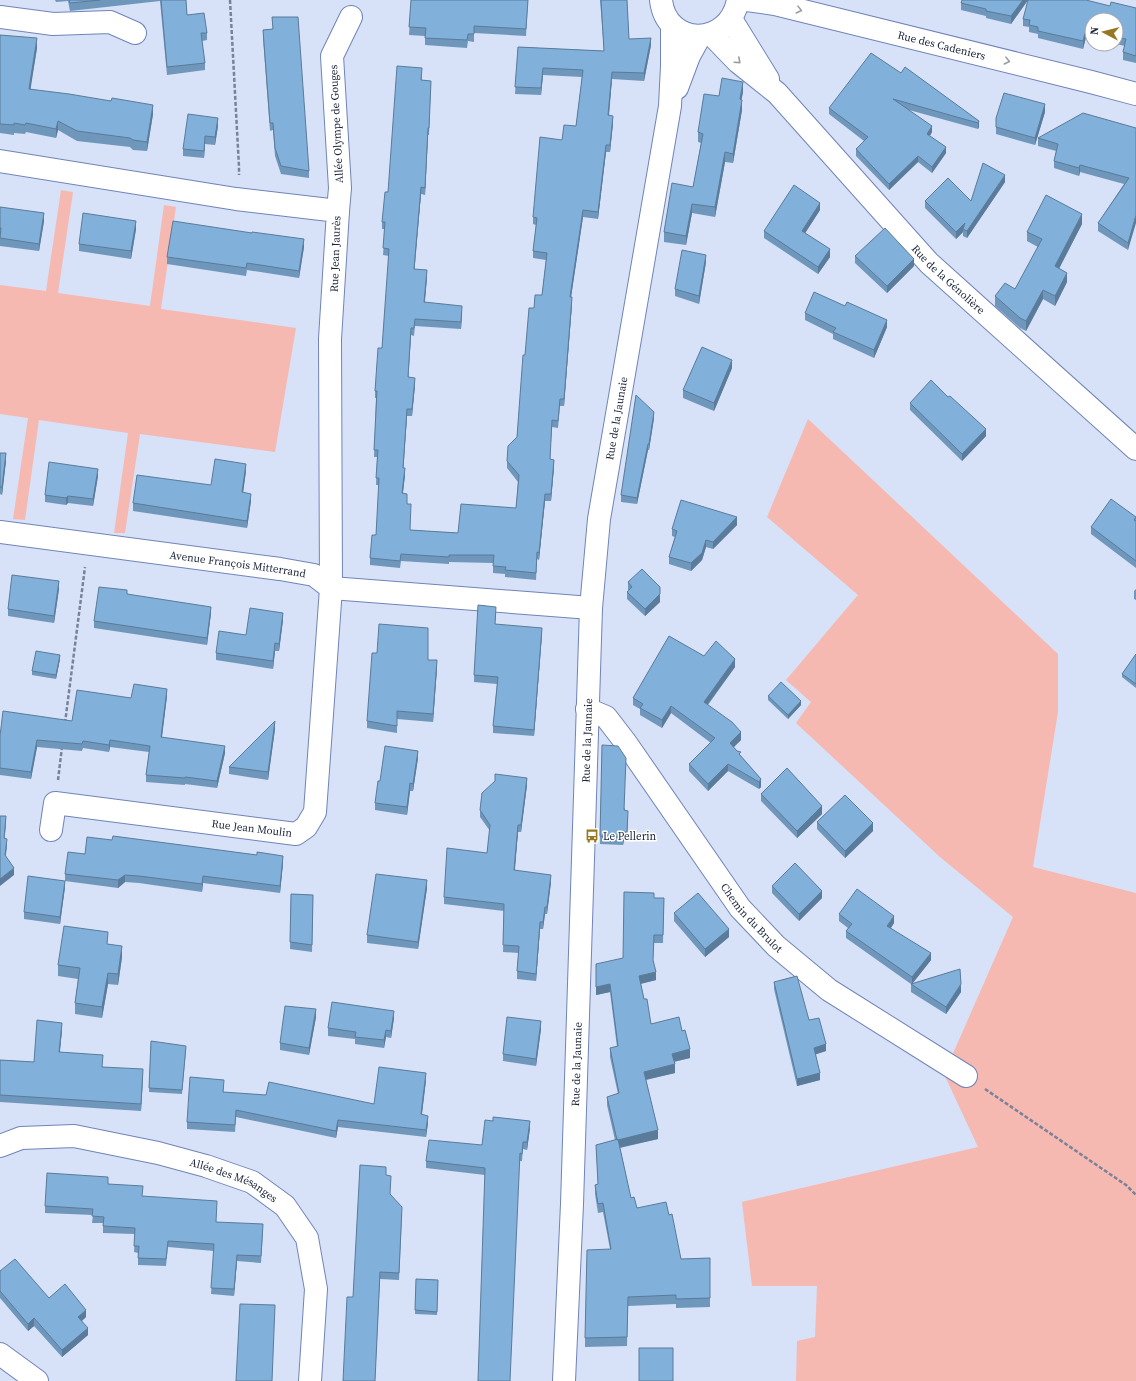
<svg xmlns="http://www.w3.org/2000/svg" width="1136" height="1381" viewBox="0 0 1136 1381" font-family="'Source Serif 4',serif">
	<rect width="100%" height="100%" fill="#d7e1f7"/>
	<path fill="#f5b9b2" d="M 61,190 L 73,192 L 58,293 L 150,306 L 164,205 L 176,207 L 161,309 L 296,328 L 275,452 L 140,434 L 125,533 L 114,533 L 128,433 L 39,420 L 25,520 L 13,519 L 28,418 L 0,414 L 0,285 L 46,291 Z
		M 808,419 L 1058,654 L 1058,712 L 1033,867 L 1136,893 L 1136,1381 L 796,1381 L 797,1341 L 815,1337 L 817,1286 L 752,1286 L 742,1202 L 978,1147 L 944,1074 L 1013,917 L 940,857 L 796,723 L 811,702 L 786,680 L 858,595 L 767,517 Z"/>
	<g fill="none" stroke-linecap="round" stroke-linejoin="round">
		<g stroke="#7084b7" stroke-width="24">
			<g id="street">
				<path d="M 0,17 L 53,24 L 110,22 L 135,33"/>
				<path d="M 731,19 L 768,79"/>
				<path id="s1" d="M 711,34 L 738,62 L 777,93 L 929,263 L 1136,449"/>
				<path d="M 0,161 L 236,199 L 338,211 L 330,339 L 331,588 L 315,812 L 306,827 L 296,834 L 55,803 L 51,830"/>
				<path d="M 338,211 L 340,188 L 332,56 L 351,17"/>
				<path id="s2" d="M 0,532 L 280,569 L 314,575 L 331,588 L 591,608"/>
				<path id="s3" d="M 587,709 L 606,717 L 626,743 L 740,908 L 776,946 L 829,990 L 966,1076"/>
				<path id="s4" d="M 0,1146 L 21,1138 L 74,1136 L 158,1153 L 206,1166 L 252,1182 L 285,1206 L 307,1238 L 316,1289 L 310,1381"/>
				<path d="M 0,1354 L 37,1381"/>
			</g>
		</g>
		<g stroke="#7084b7" stroke-width="24">
			<g id="secondary">
				<path d="M 661,0 C 666,47 729,48 738,0"/>
				<path id="s5" d="M 747,0 L 775,4 L 1091,82 L 1136,94"/>
				<path d="M 677,88 L 689,56 L 700,36"/>
				<path id="s6" d="M 564,1381 L 572,1204 L 591,608 L 599,519 L 670,106 L 672,66 L 672,25"/>
			</g>
		</g>
		<path stroke="#798298" stroke-width="2.5" stroke-dasharray="4 2" stroke-linecap="butt" d="M 230,0 L 239,167 L 239,175
			M 65,723 L 85,567
			M 58,780 L 62,747
			M 985,1089 L 1126,1185 L 1136,1195"/>
		<use href="#street" stroke="#fff" stroke-width="22"/>
		<use href="#secondary" stroke="#fff" stroke-width="22"/>
	</g>
	<path fill="#6f97bc" d="M 55,0 L 186,0 L 187,15 L 207,33 L 207,40 L 202,41 L 205,63 L 205,70 L 167,75 L 160,1 L 70,11 L 68,1 L 56,2 Z
		M 411,0 L 528,0 L 526,36 L 474,33 L 474,42 L 468,41 L 467,48 L 425,45 L 425,36 L 409,35 Z
		M 600,0 L 627,0 L 629,39 L 651,45 L 644,81 L 612,79 L 609,116 L 613,123 L 610,152 L 606,152 L 598,219 L 583,217 L 571,297 L 572,304 L 564,406 L 560,406 L 558,428 L 552,427 L 550,459 L 554,467 L 551,501 L 545,501 L 539,560 L 537,559 L 536,580 L 505,577 L 505,574 L 493,573 L 493,563 L 449,562 L 449,564 L 401,561 L 400,568 L 370,565 L 370,558 L 376,535 L 379,485 L 376,485 L 377,457 L 374,457 L 376,398 L 375,398 L 375,391 L 382,348 L 389,256 L 383,255 L 385,229 L 382,229 L 382,222 L 388,192 L 422,75 L 422,81 L 431,81 L 429,135 L 428,135 L 425,195 L 421,194 L 414,269 L 427,277 L 425,302 L 462,313 L 461,329 L 415,326 L 414,336 L 411,335 L 408,377 L 415,385 L 412,416 L 407,416 L 403,468 L 405,475 L 403,493 L 407,504 L 410,530 L 458,533 L 516,508 L 518,482 L 507,468 L 507,461 L 517,437 L 525,355 L 534,308 L 542,295 L 546,260 L 533,258 L 533,251 L 536,225 L 533,224 L 533,217 L 562,140 L 576,126 L 582,77 L 543,75 L 541,95 L 515,94 L 518,47 L 604,51 Z
		M 1028,0 L 1011,24 L 986,18 L 986,16 L 961,10 L 961,3 Z
		M 1110,6 L 1136,8 L 1136,63 L 1123,60 L 1123,52 L 1125,46 L 1116,44 L 1116,20 L 1092,20 L 1092,39 L 1086,37 L 1083,49 L 1038,38 L 1038,34 L 1029,32 L 1029,27 L 1023,26 L 1023,19 Z
		M 272,17 L 309,171 L 309,178 L 281,174 L 275,156 L 273,130 L 270,131 L 263,38 L 263,30 L 273,29 Z
		M 0,35 L 37,48 L 30,89 L 153,114 L 147,151 L 133,150 L 130,147 L 77,141 L 58,130 L 56,138 L 26,132 L 25,134 L 14,133 L 14,135 L 0,133 Z
		M 901,73 L 979,121 L 979,127 L 978,129 L 909,110 L 932,132 L 930,136 L 946,153 L 932,173 L 918,162 L 889,190 L 856,156 L 856,149 L 864,141 L 829,114 L 829,108 Z
		M 743,92 L 741,100 L 742,110 L 733,163 L 725,162 L 715,217 L 692,213 L 686,245 L 664,242 L 664,232 L 693,187 L 701,143 L 698,142 L 698,132 Z
		M 1045,112 L 1035,145 L 996,134 L 996,118 Z
		M 218,126 L 215,145 L 205,144 L 204,158 L 183,156 L 183,149 Z
		M 1136,128 L 1128,250 L 1098,231 L 1098,223 L 1124,184 L 1080,172 L 1079,176 L 1054,168 L 1054,161 L 1056,151 L 1038,146 L 1038,138 Z
		M 1005,182 L 967,238 L 963,236 L 963,232 L 956,239 L 925,208 L 925,201 L 971,201 Z
		M 0,207 L 44,221 L 39,251 L 0,246 Z
		M 820,210 L 805,233 L 830,257 L 818,274 L 764,238 L 764,231 Z
		M 1082,224 L 1059,269 L 1067,282 L 1055,306 L 1043,299 L 1026,331 L 1020,328 L 995,306 L 995,296 L 1015,289 L 1038,247 L 1027,241 L 1027,232 Z
		M 136,229 L 131,259 L 79,251 L 79,244 Z
		M 252,233 L 304,247 L 299,278 L 247,270 L 246,276 L 167,264 L 167,257 Z
		M 855,256 L 914,266 L 887,293 L 855,263 Z
		M 706,262 L 699,304 L 675,296 L 675,289 Z
		M 805,313 L 887,327 L 874,358 L 833,339 L 833,334 L 805,320 Z
		M 732,368 L 714,411 L 683,398 L 683,390 Z
		M 910,403 L 986,436 L 962,461 L 910,410 Z
		M 654,418 L 649,450 L 648,450 L 637,504 L 621,502 L 621,495 Z
		M 0,453 L 6,461 L 2,495 L 0,494 Z
		M 246,471 L 243,493 L 251,501 L 247,528 L 133,511 L 133,503 L 211,485 Z
		M 98,476 L 93,506 L 68,503 L 66,505 L 45,502 L 45,495 Z
		M 1136,517 L 1136,568 L 1091,534 L 1091,527 Z
		M 737,525 L 713,549 L 706,547 L 702,560 L 691,571 L 669,564 L 669,557 L 675,537 L 672,536 L 672,529 Z
		M 628,582 L 660,602 L 645,616 L 627,599 L 627,592 L 629,590 L 628,590 Z
		M 59,589 L 54,623 L 8,616 L 8,609 Z
		M 1136,589 L 1136,600 L 1134,599 L 1134,591 Z
		M 127,594 L 211,613 L 207,645 L 94,628 L 94,621 Z
		M 496,613 L 495,624 L 542,634 L 534,736 L 493,733 L 493,726 L 497,684 L 474,682 L 474,675 Z
		M 283,620 L 279,651 L 275,651 L 273,669 L 216,660 L 216,653 L 246,635 Z
		M 1136,654 L 1136,688 L 1122,677 L 1122,674 Z
		M 704,656 L 735,667 L 708,705 L 741,740 L 733,747 L 761,779 L 761,787 L 759,789 L 728,771 L 708,791 L 689,771 L 689,764 L 711,743 L 671,713 L 662,728 L 640,715 L 640,709 L 633,705 L 633,698 Z
		M 60,659 L 56,679 L 32,675 L 32,671 Z
		M 428,660 L 437,668 L 433,722 L 397,719 L 397,733 L 367,728 L 367,721 Z
		M 167,696 L 162,737 L 225,753 L 217,788 L 185,784 L 185,785 L 146,782 L 146,775 L 149,752 L 110,747 L 109,752 L 83,748 L 82,751 L 37,747 L 31,779 L 0,775 L 0,736 L 72,721 L 131,698 Z
		M 768,696 L 801,705 L 788,719 L 768,700 Z
		M 275,729 L 268,780 L 229,774 L 229,767 Z
		M 602,745 L 628,818 L 627,839 L 624,840 L 623,845 L 600,844 Z
		M 418,758 L 413,791 L 410,791 L 407,815 L 375,810 L 375,803 L 380,781 Z
		M 527,785 L 521,832 L 518,832 L 515,870 L 551,882 L 547,914 L 545,914 L 543,929 L 540,929 L 536,981 L 517,979 L 517,971 L 519,953 L 503,952 L 504,911 L 444,904 L 444,897 L 487,853 L 490,831 L 480,817 L 480,810 Z
		M 761,794 L 822,814 L 797,838 L 761,801 Z
		M 817,822 L 873,831 L 845,858 L 817,829 Z
		M 85,854 L 283,863 L 280,893 L 203,883 L 202,892 L 139,883 L 125,882 L 118,888 L 65,881 L 65,874 Z
		M 772,886 L 822,898 L 799,921 L 772,893 Z
		M 65,887 L 60,924 L 24,919 L 24,912 Z
		M 427,888 L 418,949 L 367,943 L 367,935 Z
		M 291,894 L 313,895 L 312,952 L 290,949 Z
		M 654,898 L 664,898 L 663,943 L 654,943 L 653,960 L 656,980 L 641,984 L 644,999 L 651,1024 L 682,1031 L 690,1058 L 674,1062 L 675,1073 L 646,1080 L 658,1139 L 620,1148 L 631,1198 L 637,1208 L 669,1215 L 681,1259 L 710,1258 L 710,1307 L 676,1308 L 676,1304 L 628,1306 L 627,1346 L 585,1347 L 585,1338 L 610,1249 L 603,1212 L 598,1213 L 595,1194 L 595,1185 L 598,1184 L 596,1145 L 615,1140 L 607,1105 L 607,1097 L 618,1094 L 610,1057 L 610,1048 L 617,1047 L 610,992 L 596,995 L 623,958 Z
		M 674,913 L 729,937 L 705,957 L 674,921 Z
		M 839,914 L 894,923 L 891,928 L 931,960 L 912,984 L 961,992 L 946,1014 L 911,992 L 911,984 L 846,938 L 846,931 L 848,928 L 839,921 Z
		M 108,944 L 122,957 L 118,985 L 108,984 L 102,1018 L 75,1014 L 75,1003 L 78,979 L 58,976 L 58,965 Z
		M 774,982 L 809,1020 L 826,1051 L 815,1054 L 820,1080 L 797,1086 L 774,989 Z
		M 316,1017 L 309,1055 L 280,1050 L 280,1043 Z
		M 394,1018 L 391,1038 L 386,1037 L 384,1048 L 355,1044 L 355,1039 L 328,1036 L 328,1028 Z
		M 541,1029 L 536,1066 L 503,1061 L 503,1054 Z
		M 62,1030 L 60,1052 L 103,1067 L 143,1076 L 141,1111 L 0,1102 L 0,1060 L 34,1062 Z
		M 151,1041 L 186,1050 L 182,1094 L 149,1092 Z
		M 426,1080 L 422,1114 L 428,1123 L 426,1137 L 338,1127 L 336,1138 L 236,1117 L 235,1132 L 187,1129 L 187,1122 L 224,1087 L 223,1092 L 374,1104 Z
		M 530,1128 L 527,1150 L 523,1149 L 522,1161 L 520,1161 L 485,1175 L 426,1168 L 426,1161 L 482,1145 Z
		M 386,1175 L 390,1194 L 402,1214 L 399,1280 L 380,1279 L 375,1381 L 343,1381 L 353,1297 Z
		M 108,1184 L 216,1222 L 263,1231 L 261,1263 L 237,1261 L 234,1296 L 211,1294 L 214,1251 L 168,1247 L 166,1266 L 138,1265 L 138,1253 L 134,1252 L 135,1234 L 103,1233 L 103,1223 L 92,1223 L 93,1215 L 45,1213 L 45,1206 Z
		M 0,1271 L 49,1298 L 86,1317 L 82,1321 L 88,1335 L 62,1357 L 34,1326 L 28,1331 L 0,1298 Z
		M 416,1279 L 438,1280 L 437,1315 L 415,1314 Z"/>
	<path fill="#5a7b99" d="M 1023,0 L 1028,0 L 1011,24 L 1011,16 Z
		M 1086,30 L 1086,37 L 1083,49 L 1083,41 Z
		M 37,38 L 37,48 L 29,99 L 29,89 Z
		M 651,38 L 651,45 L 644,81 L 644,73 Z
		M 543,68 L 543,75 L 541,95 L 541,88 Z
		M 612,72 L 612,79 L 608,123 L 608,115 Z
		M 743,82 L 743,92 L 740,108 L 740,99 Z
		M 742,100 L 742,110 L 733,163 L 733,154 Z
		M 1045,104 L 1045,112 L 1035,145 L 1035,138 Z
		M 153,105 L 153,114 L 147,151 L 147,142 Z
		M 613,116 L 613,123 L 610,152 L 610,145 Z
		M 218,118 L 218,126 L 215,145 L 215,137 Z
		M 58,121 L 58,130 L 56,138 L 56,129 Z
		M 979,121 L 979,127 L 978,129 L 978,123 Z
		M 932,126 L 932,132 L 927,140 L 927,134 Z
		M 428,128 L 428,135 L 425,195 L 425,188 Z
		M 205,136 L 205,144 L 204,158 L 204,151 Z
		M 606,145 L 606,152 L 598,219 L 598,212 Z
		M 946,147 L 946,153 L 932,173 L 932,167 Z
		M 725,152 L 725,162 L 715,217 L 715,207 Z
		M 918,156 L 918,162 L 889,190 L 889,184 Z
		M 1080,165 L 1080,172 L 1079,176 L 1079,168 Z
		M 1005,175 L 1005,182 L 967,238 L 967,231 Z
		M 421,187 L 421,194 L 414,276 L 414,269 Z
		M 820,203 L 820,210 L 802,238 L 802,231 Z
		M 692,204 L 692,213 L 686,245 L 686,236 Z
		M 583,210 L 583,217 L 570,304 L 570,297 Z
		M 44,213 L 44,221 L 39,251 L 39,244 Z
		M 1082,214 L 1082,224 L 1055,276 L 1055,266 Z
		M 1136,215 L 1136,223 L 1128,250 L 1128,243 Z
		M 136,221 L 136,229 L 131,259 L 131,251 Z
		M 965,223 L 963,229 L 963,232 L 956,239 L 956,232 Z
		M 304,239 L 304,247 L 299,278 L 299,271 Z
		M 830,249 L 830,257 L 818,274 L 818,267 Z
		M 706,255 L 706,262 L 699,304 L 699,296 Z
		M 914,259 L 914,266 L 887,293 L 887,286 Z
		M 427,270 L 427,277 L 424,309 L 424,302 Z
		M 1067,273 L 1067,282 L 1055,306 L 1055,296 Z
		M 1043,290 L 1043,299 L 1026,331 L 1026,321 Z
		M 572,297 L 572,304 L 564,406 L 564,399 Z
		M 462,306 L 462,313 L 461,329 L 461,322 Z
		M 887,320 L 887,327 L 874,358 L 874,350 Z
		M 411,328 L 411,335 L 408,384 L 408,377 Z
		M 732,360 L 732,368 L 714,411 L 714,403 Z
		M 415,378 L 415,385 L 412,416 L 412,409 Z
		M 407,409 L 407,416 L 403,475 L 403,468 Z
		M 654,412 L 654,418 L 649,450 L 649,444 Z
		M 986,429 L 986,436 L 962,461 L 962,454 Z
		M 648,444 L 648,450 L 637,504 L 637,498 Z
		M 6,453 L 6,461 L 2,495 L 2,487 Z
		M 554,460 L 554,467 L 551,501 L 551,494 Z
		M 246,464 L 246,471 L 242,500 L 242,492 Z
		M 405,468 L 405,475 L 402,500 L 402,493 Z
		M 98,469 L 98,476 L 93,506 L 93,499 Z
		M 251,494 L 251,501 L 247,528 L 247,521 Z
		M 545,494 L 545,501 L 539,560 L 539,553 Z
		M 68,496 L 68,503 L 66,505 L 66,498 Z
		M 737,517 L 737,525 L 713,549 L 713,542 Z
		M 706,540 L 706,547 L 702,560 L 691,571 L 691,563 Z
		M 59,581 L 59,589 L 54,623 L 54,616 Z
		M 660,594 L 660,602 L 645,616 L 645,609 Z
		M 211,607 L 211,613 L 207,645 L 207,638 Z
		M 283,613 L 283,620 L 279,651 L 279,644 Z
		M 542,628 L 542,634 L 534,736 L 534,730 Z
		M 275,643 L 275,651 L 273,669 L 273,661 Z
		M 60,655 L 60,659 L 56,679 L 56,675 Z
		M 735,659 L 735,667 L 704,709 L 704,702 Z
		M 437,660 L 437,668 L 433,722 L 433,714 Z
		M 167,689 L 167,696 L 161,744 L 161,737 Z
		M 801,701 L 801,705 L 788,719 L 788,715 Z
		M 671,706 L 671,713 L 662,728 L 662,720 Z
		M 275,721 L 275,729 L 268,780 L 268,772 Z
		M 741,732 L 741,740 L 730,751 L 730,743 Z
		M 37,740 L 37,747 L 31,779 L 31,772 Z
		M 110,740 L 110,747 L 109,752 L 109,745 Z
		M 225,746 L 225,753 L 217,788 L 217,781 Z
		M 418,751 L 418,758 L 413,791 L 413,784 Z
		M 728,764 L 728,771 L 708,791 L 708,784 Z
		M 527,778 L 527,785 L 521,832 L 521,825 Z
		M 761,779 L 761,787 L 759,789 L 759,782 Z
		M 410,783 L 410,791 L 407,815 L 407,807 Z
		M 822,806 L 822,814 L 797,838 L 797,831 Z
		M 6,816 L 6,824 L 4,845 L 4,838 Z
		M 873,823 L 873,831 L 845,858 L 845,851 Z
		M 518,825 L 518,832 L 514,877 L 514,870 Z
		M 624,832 L 624,840 L 623,845 L 623,837 Z
		M 7,839 L 7,846 L 5,863 L 5,855 Z
		M 283,856 L 283,863 L 280,893 L 280,886 Z
		M 14,868 L 14,875 L 0,886 L 0,879 Z
		M 125,875 L 125,882 L 118,888 L 118,880 Z
		M 551,875 L 551,882 L 547,914 L 547,907 Z
		M 203,876 L 203,883 L 202,892 L 202,884 Z
		M 427,880 L 427,888 L 418,949 L 418,942 Z
		M 65,881 L 65,887 L 60,924 L 60,917 Z
		M 822,891 L 822,898 L 799,921 L 799,914 Z
		M 545,907 L 545,914 L 543,929 L 543,922 Z
		M 894,916 L 894,923 L 887,933 L 887,926 Z
		M 540,922 L 540,929 L 536,981 L 536,974 Z
		M 729,929 L 729,937 L 705,957 L 705,949 Z
		M 122,946 L 122,957 L 118,985 L 118,974 Z
		M 931,953 L 931,960 L 912,984 L 912,977 Z
		M 656,972 L 656,980 L 639,984 L 639,976 Z
		M 108,973 L 108,984 L 102,1018 L 102,1007 Z
		M 610,984 L 610,992 L 596,995 L 596,987 Z
		M 961,984 L 961,992 L 946,1014 L 946,1007 Z
		M 316,1009 L 316,1017 L 309,1055 L 309,1048 Z
		M 394,1011 L 394,1018 L 391,1038 L 391,1031 Z
		M 541,1021 L 541,1029 L 536,1066 L 536,1059 Z
		M 62,1023 L 62,1030 L 59,1059 L 59,1052 Z
		M 386,1030 L 386,1037 L 384,1048 L 384,1040 Z
		M 826,1044 L 826,1051 L 814,1055 L 814,1048 Z
		M 690,1049 L 690,1058 L 672,1062 L 672,1054 Z
		M 675,1064 L 675,1073 L 644,1080 L 644,1072 Z
		M 143,1069 L 143,1076 L 141,1111 L 141,1104 Z
		M 426,1073 L 426,1080 L 421,1121 L 421,1114 Z
		M 820,1073 L 820,1080 L 797,1086 L 797,1079 Z
		M 428,1116 L 428,1123 L 426,1137 L 426,1130 Z
		M 338,1120 L 338,1127 L 336,1138 L 336,1131 Z
		M 530,1121 L 530,1128 L 527,1150 L 527,1142 Z
		M 658,1130 L 658,1139 L 617,1148 L 617,1140 Z
		M 237,1255 L 237,1261 L 234,1296 L 234,1289 Z
		M 86,1310 L 86,1317 L 78,1324 L 78,1317 Z
		M 34,1318 L 34,1326 L 28,1331 L 28,1324 Z
		M 88,1328 L 88,1335 L 62,1357 L 62,1350 Z"/>
	<path fill="#81b0db" stroke="#5a7b99" d="M 69,0 L 100,0 L 70,3 Z
		M 161,0 L 186,0 L 187,15 L 204,13 L 207,33 L 201,33 L 205,63 L 167,67 Z
		M 411,0 L 528,0 L 526,29 L 474,26 L 474,34 L 468,34 L 467,40 L 425,38 L 426,28 L 409,27 Z
		M 601,0 L 627,0 L 629,39 L 651,38 L 644,73 L 612,72 L 608,115 L 613,116 L 610,145 L 606,145 L 598,212 L 583,210 L 570,297 L 572,297 L 564,399 L 560,399 L 558,421 L 552,420 L 550,459 L 554,460 L 551,494 L 545,494 L 539,553 L 537,552 L 536,573 L 505,570 L 506,567 L 493,566 L 494,555 L 449,555 L 449,557 L 401,554 L 400,561 L 370,558 L 372,535 L 376,535 L 379,478 L 376,478 L 378,450 L 374,450 L 377,391 L 375,391 L 378,348 L 382,348 L 389,249 L 383,248 L 385,222 L 382,222 L 385,192 L 388,192 L 397,66 L 422,68 L 421,80 L 431,81 L 429,128 L 428,128 L 425,188 L 421,187 L 414,269 L 427,270 L 424,302 L 462,306 L 461,322 L 415,319 L 414,328 L 411,328 L 408,377 L 415,378 L 412,409 L 407,409 L 403,468 L 405,468 L 402,493 L 407,494 L 407,504 L 411,504 L 410,530 L 458,533 L 461,504 L 516,508 L 519,475 L 507,461 L 508,446 L 517,437 L 523,355 L 525,355 L 529,308 L 534,308 L 535,295 L 542,295 L 547,253 L 533,251 L 537,218 L 533,217 L 540,137 L 562,140 L 564,125 L 576,126 L 583,70 L 543,68 L 541,88 L 515,87 L 518,47 L 604,51 Z
		M 962,0 L 1023,0 L 1011,16 L 986,11 L 986,9 L 961,3 Z
		M 1028,0 L 1086,0 L 1110,6 L 1111,2 L 1136,8 L 1136,56 L 1123,52 L 1126,39 L 1116,37 L 1116,20 L 1092,20 L 1092,31 L 1086,30 L 1083,41 L 1038,31 L 1038,27 L 1029,25 L 1030,20 L 1023,19 Z
		M 272,17 L 298,17 L 309,171 L 281,166 L 275,148 L 273,123 L 270,123 L 263,30 L 273,29 Z
		M 0,35 L 37,38 L 29,89 L 69,94 L 111,101 L 112,98 L 153,105 L 147,142 L 133,140 L 130,138 L 77,131 L 58,121 L 56,129 L 26,123 L 25,125 L 14,123 L 14,125 L 0,124 Z
		M 871,53 L 901,73 L 905,67 L 979,121 L 978,123 L 893,99 L 932,126 L 927,134 L 946,147 L 932,167 L 918,156 L 889,184 L 856,149 L 868,137 L 829,108 Z
		M 722,78 L 743,82 L 740,99 L 742,100 L 733,154 L 725,152 L 715,207 L 692,204 L 686,236 L 664,232 L 672,183 L 693,187 L 703,134 L 698,132 L 704,94 L 719,96 Z
		M 1004,93 L 1045,104 L 1035,138 L 996,127 L 996,118 Z
		M 1083,113 L 1136,128 L 1136,215 L 1128,243 L 1098,223 L 1129,178 L 1080,165 L 1079,168 L 1054,161 L 1058,144 L 1038,138 Z
		M 188,114 L 218,118 L 215,137 L 205,136 L 204,151 L 183,149 Z
		M 983,163 L 1005,175 L 967,231 L 963,229 L 965,223 L 956,232 L 925,201 L 948,178 L 971,201 Z
		M 794,185 L 820,203 L 802,231 L 830,249 L 818,267 L 764,231 Z
		M 1046,195 L 1082,214 L 1055,266 L 1067,273 L 1055,296 L 1043,290 L 1026,321 L 1020,318 L 995,296 L 1005,283 L 1015,289 L 1042,239 L 1027,232 Z
		M 0,207 L 44,213 L 39,244 L 0,238 L 1,228 L 0,228 Z
		M 83,213 L 136,221 L 131,251 L 79,244 Z
		M 173,221 L 252,233 L 252,232 L 304,239 L 299,271 L 247,263 L 246,268 L 167,257 Z
		M 885,228 L 914,259 L 887,286 L 855,256 Z
		M 682,250 L 706,255 L 699,296 L 675,289 Z
		M 814,292 L 845,306 L 847,302 L 887,320 L 874,350 L 833,332 L 836,328 L 805,313 Z
		M 702,347 L 732,360 L 714,403 L 683,390 Z
		M 931,380 L 948,397 L 950,396 L 986,429 L 962,454 L 910,403 Z
		M 636,395 L 654,412 L 649,444 L 648,444 L 637,498 L 621,495 Z
		M 0,453 L 6,453 L 2,487 L 0,487 Z
		M 215,459 L 246,464 L 242,492 L 251,494 L 247,521 L 133,503 L 137,475 L 211,485 Z
		M 49,462 L 98,469 L 93,499 L 68,496 L 66,498 L 45,495 Z
		M 1111,499 L 1136,517 L 1134,520 L 1136,521 L 1136,561 L 1091,527 Z
		M 681,500 L 737,517 L 713,542 L 706,540 L 702,553 L 691,563 L 669,557 L 677,531 L 672,529 Z
		M 642,569 L 660,587 L 660,594 L 645,609 L 627,592 L 632,587 L 628,582 Z
		M 12,575 L 59,581 L 54,616 L 8,609 Z
		M 99,587 L 127,590 L 127,594 L 211,607 L 207,638 L 94,621 Z
		M 478,605 L 496,607 L 495,624 L 542,628 L 534,730 L 493,726 L 498,677 L 474,675 Z
		M 250,608 L 283,613 L 279,644 L 275,643 L 273,661 L 216,653 L 219,631 L 246,635 Z
		M 379,624 L 428,628 L 428,660 L 437,660 L 433,714 L 397,711 L 397,726 L 367,721 L 372,653 L 377,653 Z
		M 669,636 L 704,656 L 716,641 L 735,659 L 704,702 L 732,722 L 741,732 L 730,743 L 737,751 L 741,752 L 739,754 L 761,779 L 759,782 L 728,764 L 708,784 L 689,764 L 715,738 L 671,706 L 662,720 L 640,708 L 643,704 L 633,698 Z
		M 36,651 L 60,655 L 56,675 L 32,671 Z
		M 1136,654 L 1136,684 L 1122,674 Z
		M 781,682 L 801,701 L 788,715 L 768,696 Z
		M 134,684 L 167,689 L 161,737 L 225,746 L 217,781 L 185,777 L 185,778 L 146,775 L 150,746 L 110,740 L 109,745 L 83,741 L 82,744 L 37,740 L 31,772 L 0,768 L 0,736 L 3,711 L 72,721 L 77,690 L 131,698 Z
		M 275,721 L 268,772 L 229,767 Z
		M 602,745 L 618,746 L 626,758 L 624,810 L 628,811 L 627,832 L 624,832 L 623,837 L 600,836 Z
		M 385,746 L 418,751 L 413,784 L 410,783 L 407,807 L 375,803 L 378,781 L 380,781 Z
		M 787,768 L 822,806 L 797,831 L 761,794 Z
		M 495,774 L 527,778 L 521,825 L 518,825 L 514,870 L 551,875 L 547,907 L 545,907 L 543,922 L 540,922 L 536,974 L 517,971 L 519,946 L 503,945 L 504,904 L 444,897 L 447,848 L 487,853 L 490,825 L 480,810 L 482,793 L 495,781 Z
		M 845,795 L 873,823 L 845,851 L 817,822 Z
		M 0,816 L 6,816 L 4,838 L 7,839 L 5,855 L 14,868 L 0,879 Z
		M 113,836 L 257,855 L 257,852 L 283,856 L 280,886 L 203,876 L 202,884 L 139,876 L 125,875 L 118,880 L 65,874 L 68,852 L 85,854 L 87,837 L 112,840 Z
		M 795,863 L 822,891 L 799,914 L 772,886 Z
		M 376,874 L 427,880 L 418,942 L 367,935 Z
		M 28,876 L 65,881 L 60,917 L 24,912 Z
		M 857,889 L 894,916 L 887,926 L 931,953 L 912,977 L 846,931 L 852,924 L 839,914 Z
		M 624,892 L 654,893 L 654,898 L 664,898 L 663,935 L 654,935 L 653,960 L 656,972 L 639,976 L 644,999 L 647,999 L 651,1024 L 679,1017 L 682,1031 L 685,1030 L 690,1049 L 672,1054 L 675,1064 L 644,1072 L 658,1130 L 618,1140 L 617,1140 L 607,1097 L 619,1093 L 610,1048 L 618,1046 L 610,984 L 596,987 L 596,964 L 623,958 Z
		M 698,893 L 729,929 L 705,949 L 674,913 Z
		M 291,894 L 313,895 L 312,945 L 290,942 Z
		M 64,926 L 108,932 L 107,944 L 122,946 L 118,974 L 108,973 L 102,1007 L 75,1003 L 80,968 L 58,965 Z
		M 960,969 L 961,984 L 946,1007 L 911,984 Z
		M 797,976 L 809,1020 L 819,1018 L 826,1044 L 814,1048 L 820,1073 L 797,1079 L 774,982 Z
		M 332,1002 L 394,1011 L 391,1031 L 386,1030 L 384,1040 L 355,1037 L 356,1032 L 328,1028 Z
		M 285,1006 L 316,1009 L 309,1048 L 280,1043 Z
		M 507,1017 L 541,1021 L 536,1059 L 503,1054 Z
		M 37,1020 L 62,1023 L 59,1052 L 103,1055 L 102,1067 L 143,1069 L 141,1104 L 0,1095 L 0,1060 L 34,1062 Z
		M 151,1041 L 186,1046 L 182,1090 L 149,1088 Z
		M 379,1067 L 426,1073 L 421,1114 L 428,1116 L 426,1130 L 338,1120 L 336,1131 L 236,1110 L 235,1125 L 187,1122 L 190,1077 L 224,1080 L 223,1092 L 266,1095 L 269,1082 L 374,1104 Z
		M 493,1117 L 530,1121 L 527,1142 L 523,1142 L 522,1154 L 520,1153 L 510,1381 L 478,1381 L 485,1168 L 426,1161 L 429,1140 L 482,1145 L 485,1120 L 493,1121 Z
		M 618,1139 L 631,1198 L 634,1197 L 637,1208 L 666,1202 L 669,1215 L 672,1214 L 681,1259 L 710,1258 L 710,1298 L 676,1299 L 676,1295 L 628,1297 L 627,1337 L 585,1338 L 587,1250 L 611,1249 L 603,1203 L 598,1204 L 595,1185 L 598,1184 L 596,1145 Z
		M 360,1165 L 386,1167 L 386,1175 L 391,1176 L 390,1194 L 402,1207 L 399,1273 L 380,1272 L 375,1381 L 343,1381 L 347,1297 L 353,1297 Z
		M 47,1173 L 108,1177 L 108,1184 L 143,1186 L 142,1196 L 217,1201 L 216,1222 L 263,1224 L 261,1256 L 237,1255 L 234,1289 L 211,1288 L 214,1244 L 168,1241 L 166,1259 L 138,1258 L 139,1246 L 134,1246 L 135,1228 L 103,1226 L 104,1217 L 92,1216 L 93,1209 L 45,1206 Z
		M 15,1259 L 49,1298 L 65,1284 L 86,1310 L 78,1317 L 88,1328 L 62,1350 L 34,1318 L 28,1324 L 0,1291 L 0,1271 Z
		M 416,1279 L 438,1280 L 437,1312 L 415,1310 Z
		M 240,1304 L 275,1305 L 272,1381 L 236,1381 Z
		M 639,1348 L 673,1348 L 673,1381 L 639,1381 Z"/>
	<defs><path id="oneway-chevron" d="M-2-3.5L2.5 0L-2 3.5" fill="none" stroke-width="1.6" stroke-linecap="round" stroke-linejoin="round"/></defs>
	<g stroke="#989ca5">
		<use href="#oneway-chevron" transform="translate(799 10) rotate(14)"/>
		<use href="#oneway-chevron" transform="translate(738 61) rotate(42)"/>
		<use href="#oneway-chevron" transform="translate(1007 61) rotate(14)"/>
	</g>
	<defs>
		<g id="bus-bare" transform="scale(1.08)"><path d="M-5-6H5V4H4V6H2V4H-2V6H-4V4H-5ZM-3.5-4V0h7V-4ZM-3.5 1.2v1.5H-2V1.2ZM2 1.2v1.5H3.5V1.2Z" fill="#987721" stroke="#fff" stroke-width="2.5" paint-order="stroke"/></g>
	</defs>
	<g fill-rule="evenodd">
		<use href="#bus-bare" x="592" y="836"/>
	</g>
	<g text-anchor="middle" stroke-width="3" stroke-linejoin="round" paint-order="stroke">
		<g font-size="11" fill="#1b2338" stroke="#fff">
			<text dy="4" stroke="none"><textPath href="#s5" startOffset="200">Rue des Cadeniers</textPath></text>
			<text transform="translate(336 124) rotate(-93)" y="4">Allée Olympe de Gouges</text>
			<text transform="translate(335 254) rotate(-88)" y="4">Rue Jean Jaurès</text>
			<text dy="4" stroke="none"><textPath href="#s1" startOffset="342">Rue de la Génolière</textPath></text>
			<text dy="4" stroke="none"><textPath href="#s6" startOffset="965">Rue de la Jaunaie</textPath></text>
			<text dy="4" stroke="none"><textPath href="#s2" startOffset="240">Avenue François Mitterrand</textPath></text>
			<text dy="4" stroke="none"><textPath href="#s6" startOffset="641">Rue de la Jaunaie</textPath></text>
			<text transform="translate(252 828) rotate(7)" y="4">Rue Jean Moulin</text>
			<text dy="4" stroke="none"><textPath href="#s3" startOffset="269">Chemin du Brulot</textPath></text>
			<text dy="4" stroke="none"><textPath href="#s6" startOffset="317">Rue de la Jaunaie</textPath></text>
			<text dy="4" stroke="none"><textPath href="#s4" startOffset="242">Allée des Mésanges</textPath></text>
		</g>
		<g font-size="11" fill="#1b2338" stroke="#fff" text-anchor="start">
			<text x="603" y="840">Le Pellerin</text>
		</g>
	</g>
	<g transform="translate(1104 32) rotate(277)"><circle r="19" fill="#ffffff" stroke="#a4a7af"/>
	<path d="M0-3L7 15L0 10L-7 15Z" fill="#987721"/>
	<text y="-6" font-size="11" font-weight="bold" text-anchor="middle" fill="#1b2338">N</text>
	</g>
</svg>
